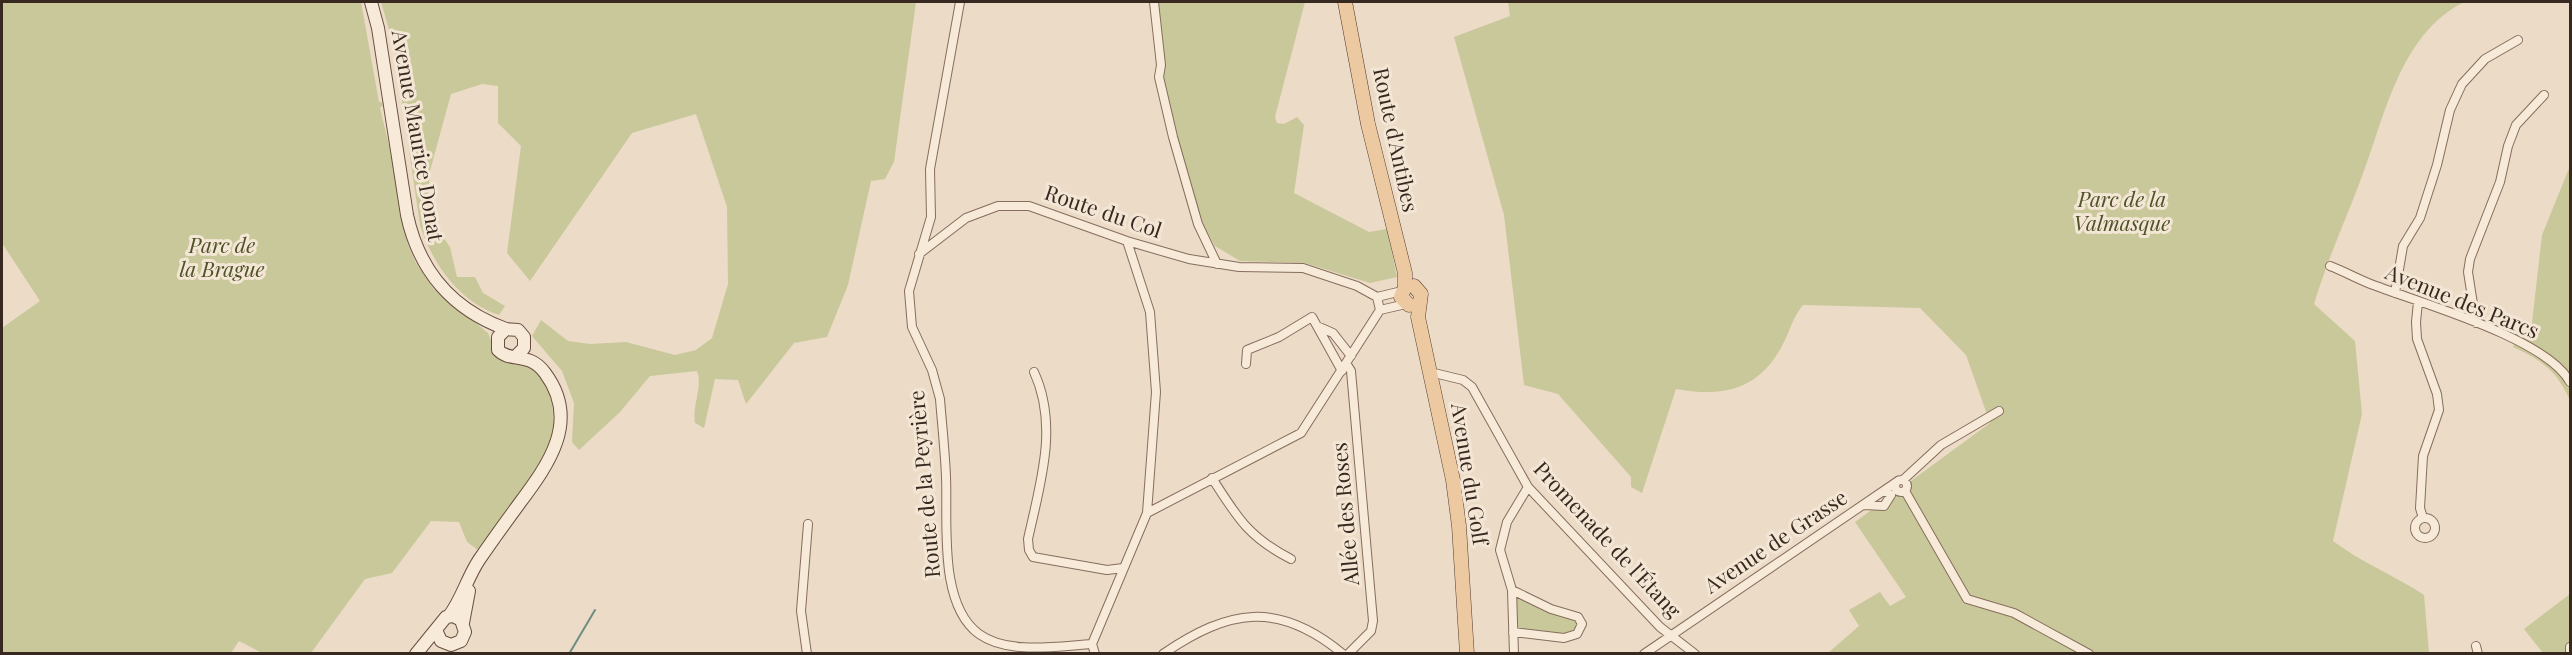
<svg xmlns="http://www.w3.org/2000/svg" width="2572" height="655" viewBox="0 0 2572 655" font-family="'Playfair Display',serif">
	<rect width="100%" height="100%" fill="#ecdbc6"/>
	<path fill="#c9c89b" d="M 2,2 L 361,2 L 379,102 L 385,103 L 380,108 L 393,162 L 408,245 L 416,263 L 434,289 L 488,333 L 495,351 L 520,359 L 539,371 L 551,395 L 554,424 L 549,449 L 505,516 L 478,550 L 467,542 L 459,522 L 431,521 L 392,573 L 365,579 L 311,653 L 262,653 L 239,641 L 231,653 L 2,653 L 2,328 L 40,301 L 2,243 Z
		M 381,2 L 916,2 L 894,162 L 885,179 L 871,181 L 848,285 L 827,337 L 794,343 L 746,404 L 738,380 L 715,379 L 704,428 L 695,423 C 692,405 703,387 697,371 L 650,376 L 620,412 L 579,450 L 572,442 L 574,403 L 562,371 L 532,336 L 541,320 L 568,341 L 590,344 L 626,342 L 675,355 L 696,350 L 712,338 L 728,284 L 727,207 L 696,114 L 632,133 L 530,281 L 507,253 L 521,146 L 498,123 L 498,86 L 482,84 L 451,94 L 430,171 L 428,198 L 432,221 L 450,247 L 457,277 L 475,277 L 483,293 L 505,306 L 499,315 C 459,302 432,263 420,225 L 394,47 Z
		M 1157,2 L 1305,2 L 1275,117 L 1277,123 L 1284,124 L 1297,117 L 1304,125 L 1294,193 L 1369,232 L 1387,229 L 1397,277 L 1370,283 L 1305,263 L 1240,261 L 1215,246 L 1204,226 L 1188,177 L 1162,78 Z
		M 1508,2 L 2464,2 C 2399,35 2385,117 2361,179 C 2345,221 2327,261 2314,304 L 2355,341 L 2362,414 L 2333,541 C 2362,563 2394,575 2424,595 L 2429,653 L 1828,653 L 1859,626 L 1849,610 L 1880,592 L 1890,606 L 1906,597 L 1855,522 L 1990,423 L 1966,355 L 1920,308 L 1803,305 C 1793,317 1791,328 1784,342 C 1761,389 1725,398 1676,389 L 1642,493 L 1631,487 L 1631,477 L 1558,394 L 1524,385 L 1504,215 L 1454,37 L 1510,16 Z
		M 2570,166 L 2570,400 C 2556,370 2543,361 2513,347 L 2517,334 L 2530,340 L 2542,235 Z
		M 2570,582 L 2570,653 L 2543,653 L 2524,629 L 2570,594 Z
		M 1516,597 L 1539,608 L 1577,620 L 1580,626 L 1577,631 L 1565,635 L 1517,629 Z"/>
	<g fill="none" stroke-linecap="round" stroke-linejoin="round">
		<path stroke="#6e8d81" stroke-width="2" d="M 569,654 L 595,610"/>
		<g stroke="#866d5d" stroke-width="10">
			<path id="minor" d="M 960,2 L 930,169 L 931,217 L 909,291 L 912,327 L 932,370 L 940,399 C 942,425 945,451 946,477 C 948,522 938,604 979,634 C 1008,655 1058,646 1092,644
				M 1154,2 L 1161,65 L 1159,77 L 1173,137 L 1198,224 L 1217,264
				M 1127,241 L 1150,312 L 1156,392 L 1147,513
				M 919,254 L 966,218 L 998,206 L 1029,206 L 1127,241 L 1189,259 L 1239,267 L 1303,268 L 1357,286 L 1377,297
				M 2330,266 C 2346,272 2361,281 2376,286 C 2424,304 2547,339 2570,382
				M 1402,291 L 1377,297 L 1380,310 L 1406,304
				M 2395,293 L 2403,246 L 2420,218 L 2437,165 L 2450,110 L 2462,84 L 2485,59 L 2518,40
				M 2418,302 L 2416,322 L 2417,339 L 2437,394 L 2439,410 L 2423,456 L 2420,508 L 2423,518
				M 2476,323 L 2468,272 L 2470,259 L 2500,182 L 2508,146 L 2516,125 L 2544,95
				M 1346,363 L 1351,371 L 1373,621 L 1371,631 L 1348,654
				M 1246,364 L 1247,350 L 1279,337 L 1312,317 L 1317,326
				M 1342,371 L 1317,326 L 1333,333 L 1351,356
				M 1034,372 C 1059,426 1040,484 1028,539 L 1029,550 L 1033,557 L 1107,570 L 1123,568
				M 1430,372 L 1463,380 L 1472,387 L 1528,487 L 1660,627 L 1695,654
				M 1212,478 C 1237,517 1248,537 1291,559
				M 1903,480 L 1941,445 L 1999,411
				M1895 486a6 6 0 1 1 12 0a6 6 0 1 1-12 0Z
				M 1905,491 L 1967,599 L 2014,613 L 2089,654
				M 1864,505 L 1884,506 L 1891,495 L 1885,491
				M2415 528a10 10 0 1 1 20 0a10 10 0 1 1-20 0Z
				M 1512,590 L 1551,609 L 1578,617 L 1582,624 L 1577,634 L 1564,638 L 1513,632
				M 2476,646 L 2478,654
				M 807,654 L 801,611 L 808,524
				M 1095,654 L 1092,644 L 1147,513 L 1301,433 L 1380,310
				M 1163,654 C 1229,609 1278,600 1343,654
				M 1514,654 L 1512,590 L 1500,550 L 1507,522 L 1528,487
				M 1644,654 L 1898,481
				M 2570,654 L 2570,647"/>
		</g>
		<g stroke="#684e40" stroke-width="14">
			<path id="secondary" d="M 371,2 L 378,28 L 407,215 C 419,271 453,310 506,329
				M 449,616 C 462,599 467,578 479,560 C 492,541 505,523 519,504 C 548,465 581,421 545,373 C 529,351 510,363 498,350 L 498,337 L 506,329 L 518,330 L 524,337 L 524,348 L 516,356
				M 463,623 L 469,591
				M 416,654 L 446,617 L 453,616 L 461,620 L 465,632 L 461,641 L 451,645 L 441,641 L 436,630"/>
		</g>
		<g stroke="#543c31" stroke-width="15">
			<path id="primary" d="M 1345,2 L 1368,124 L 1405,273 L 1405,287 L 1401,297 L 1409,305
				M 1414,286 L 1421,294 L 1418,317 L 1453,480 L 1459,526 L 1467,654"/>
		</g>
		<use href="#minor" stroke="#f7ead9" stroke-width="8"/>
		<use href="#secondary" stroke="#f7ead9" stroke-width="12"/>
		<use href="#primary" stroke="#ecc9a1" stroke-width="14"/>
	</g>
	<g text-anchor="middle" stroke-width="6" stroke-linejoin="round" paint-order="stroke">
		<g font-size="21" fill="#372820" stroke="#f4e6d5">
			<text transform="translate(417 136) rotate(80)" y="7">Avenue Maurice Donat</text>
			<text transform="translate(1395 140) rotate(78)" y="7">Route d'Antibes</text>
			<text transform="translate(1103 212) rotate(19)" y="7">Route du Col</text>
			<text transform="translate(2462 302) rotate(22)" y="7">Avenue des Parcs</text>
			<text transform="translate(1469 474) rotate(81)" y="7">Avenue du Golf</text>
			<text transform="translate(925 484) rotate(-95)" y="7">Route de la Peyrière</text>
			<text transform="translate(1346 514) rotate(-95)" y="7">Allée des Roses</text>
			<text transform="translate(1607 540) rotate(47)" y="7">Promenade de l'Étang</text>
			<text transform="translate(1776 542) rotate(-34)" y="7">Avenue de Grasse</text>
		</g>
		<g font-size="21" font-style="italic" fill="#4e5228" stroke="#f4e6d5">
			<text x="2122" y="207">Parc de la<tspan x="2122" dy="24">Valmasque</tspan></text>
			<text x="222" y="253">Parc de<tspan x="222" dy="24">la Brague</tspan></text>
		</g>
	</g>
	<rect width="2572" height="655" fill="none" stroke="#372820" stroke-width="6"/>
</svg>
